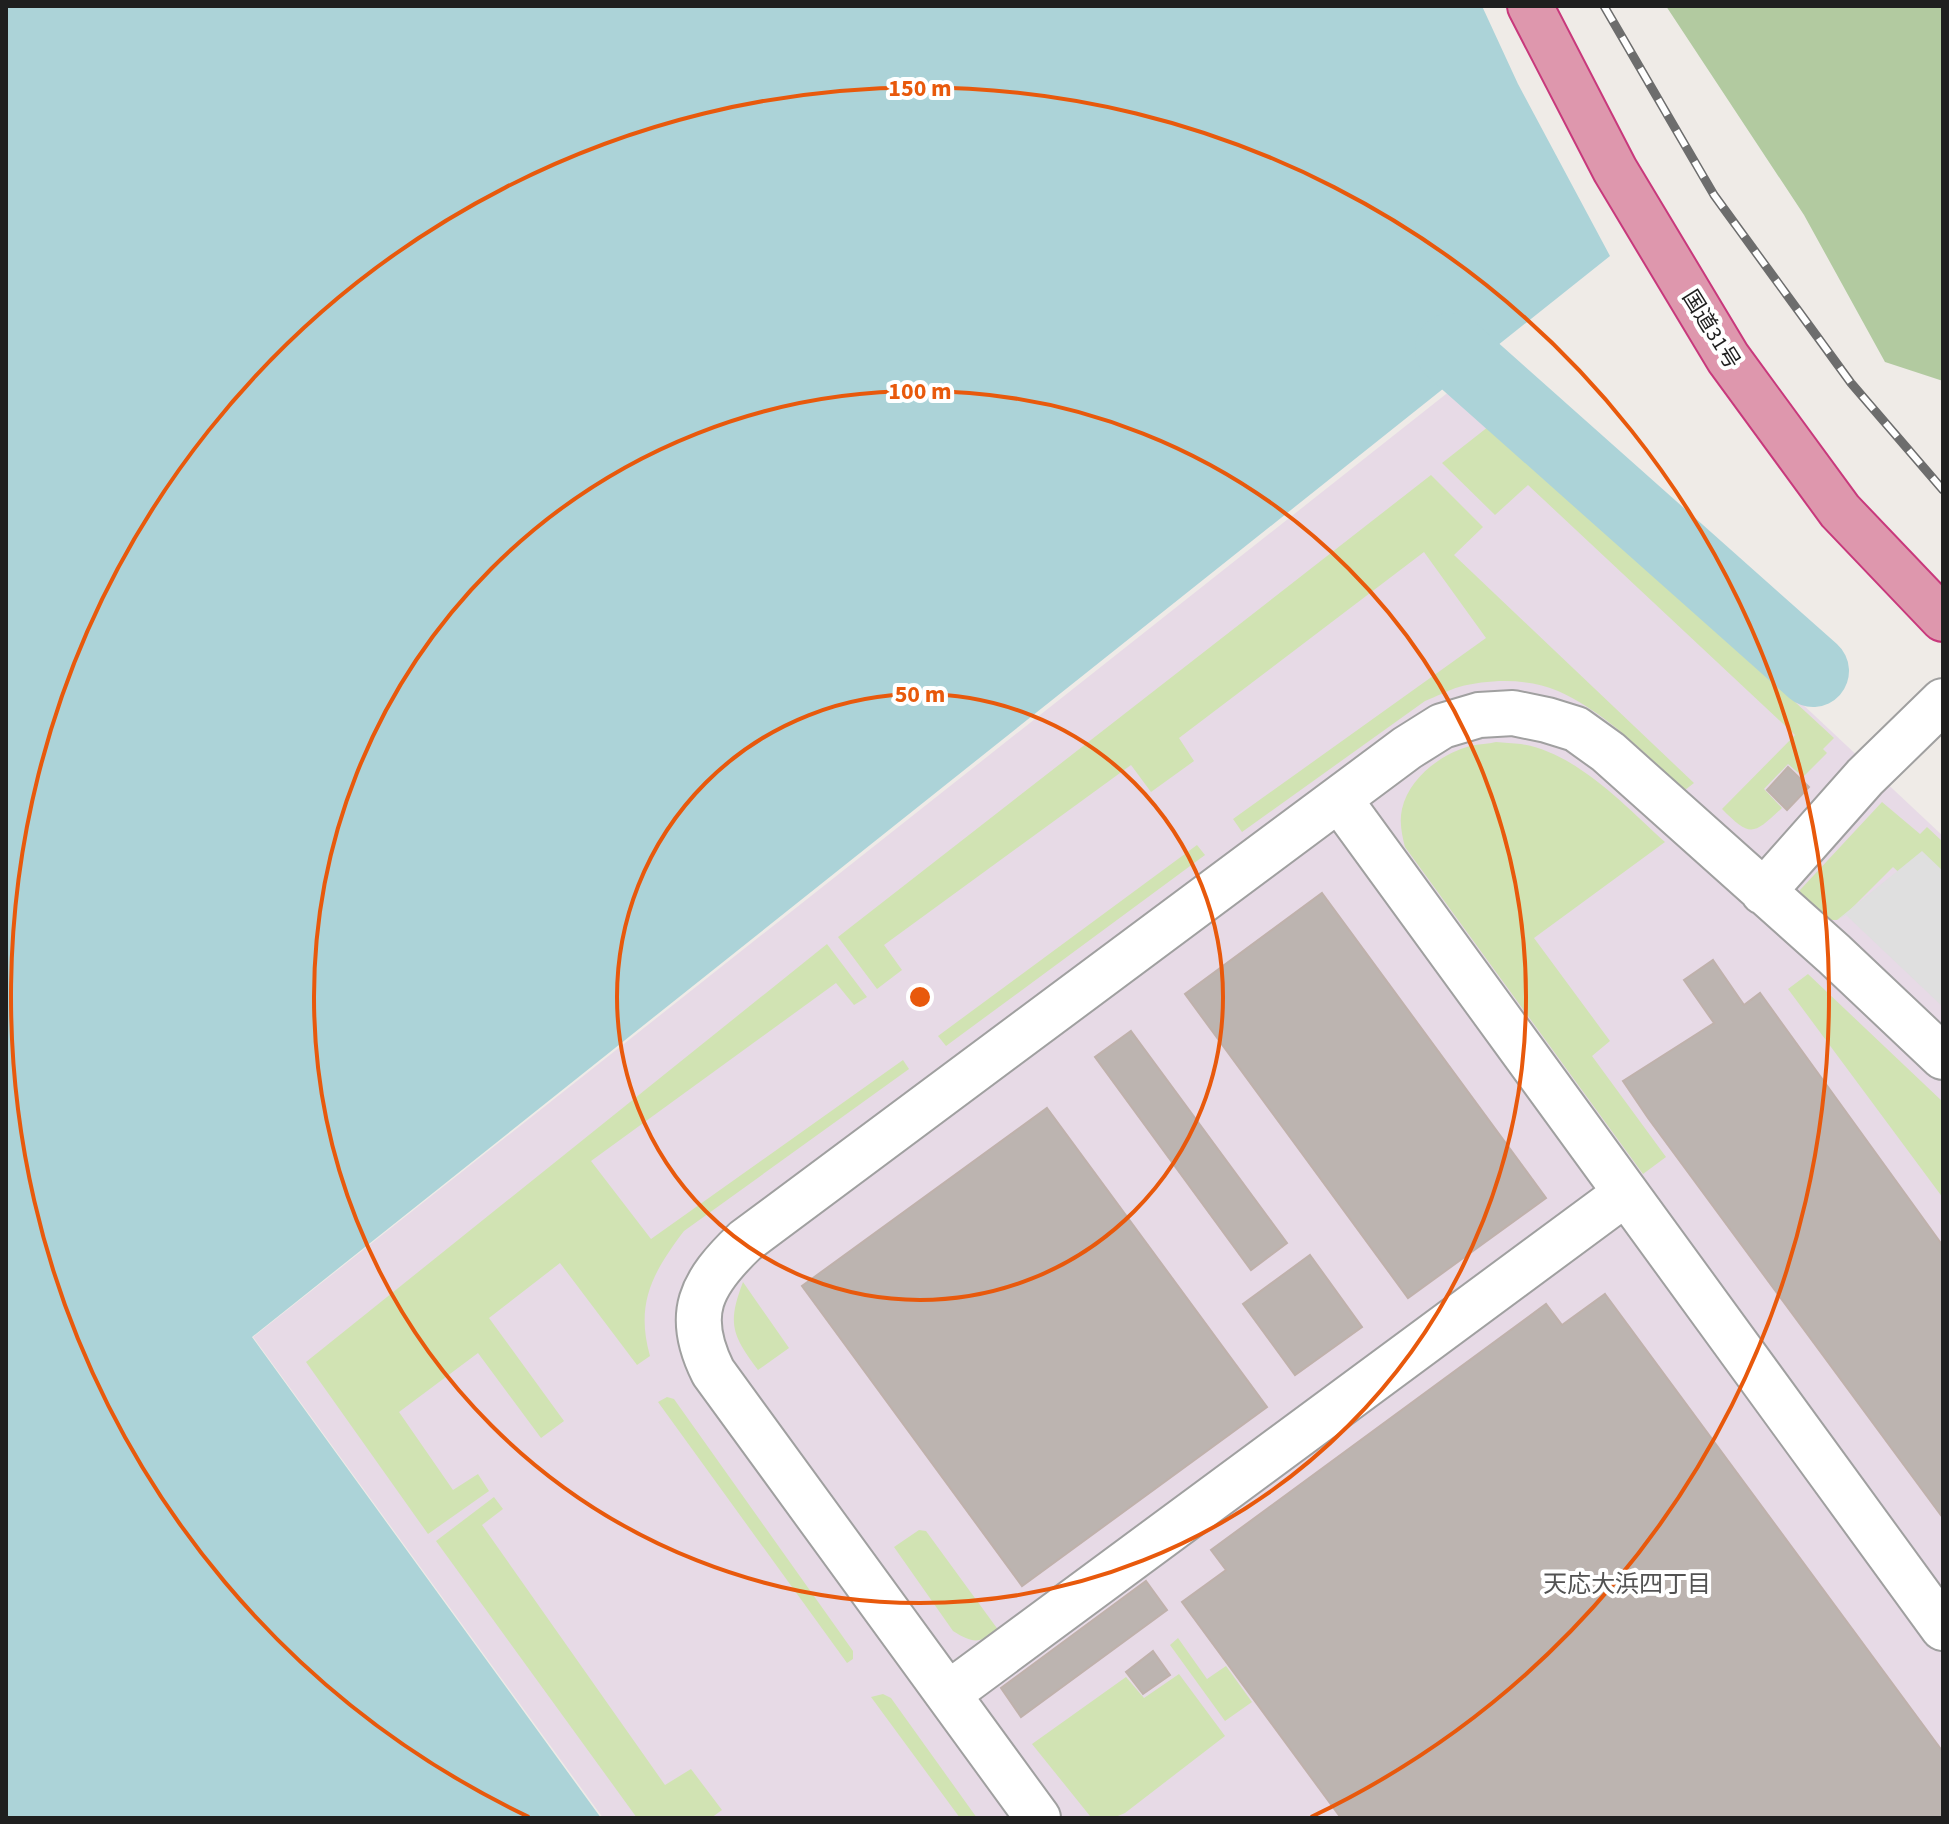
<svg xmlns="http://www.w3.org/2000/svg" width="1949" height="1824" viewBox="0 0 1949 1824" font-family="'Source Sans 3','Noto Sans JP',sans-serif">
	<rect width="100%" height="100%" fill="#efebe7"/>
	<path fill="#e7dae6" d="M 1460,383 L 1943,836 L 1943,1818 L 603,1818 L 253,1337 Z"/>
	<path fill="#d1e3b3" d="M 1493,423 L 1834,738 L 1823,749 L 1827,753 L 1803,777 L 1788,764 L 1764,789 L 1782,808 C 1753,835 1751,838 1722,809 L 1795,735 L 1528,485 L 1495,515 L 1442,463 Z
		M 1431,475 L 1483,527 L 1454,555 L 1694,783 L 1685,790 C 1646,755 1607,713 1558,691 C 1529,678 1489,679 1459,687 C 1448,690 1436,697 1425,701 L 1242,832 L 1233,819 L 1486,638 L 1424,552 L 1179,738 L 1194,761 L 1151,792 L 1131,765 L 884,945 L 902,970 L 877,989 L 838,937 Z
		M 1496,742 C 1504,743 1513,743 1521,744 C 1577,753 1625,806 1665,842 L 1534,938 L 1610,1041 L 1592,1056 L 1666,1157 L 1643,1174 L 1405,847 C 1402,835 1399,822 1402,809 C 1409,778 1441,754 1470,746 C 1479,744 1488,744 1496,742 Z
		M 1882,802 L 1920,834 L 1927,827 L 1943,842 L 1943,874 L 1921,893 L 1893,867 L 1845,915 L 1837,920 L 1828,920 L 1801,896 L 1800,890 Z
		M 1197,845 L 1205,855 L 946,1046 L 938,1036 Z
		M 827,944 L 867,997 L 854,1005 L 836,983 L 591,1161 L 651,1239 L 903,1060 L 909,1069 L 684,1231 C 653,1272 635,1303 650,1356 L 637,1365 L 560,1263 L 489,1318 L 564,1421 L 541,1438 L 478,1353 L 399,1412 L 453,1490 L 478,1474 L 489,1491 L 428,1534 L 306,1362 Z
		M 1808,974 L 1943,1102 L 1943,1198 L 1788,989 Z
		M 743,1282 L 789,1348 L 758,1370 C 732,1335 727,1324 743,1282 Z
		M 667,1397 L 674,1399 L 853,1651 L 853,1659 L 847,1663 L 658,1402 Z
		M 494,1497 L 503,1509 L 482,1525 L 665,1785 L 691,1769 L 722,1810 L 711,1818 L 637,1818 L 436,1541 Z
		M 919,1530 L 926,1531 L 999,1631 C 978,1643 974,1644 953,1631 L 894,1547 Z
		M 1178,1638 L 1207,1679 L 1226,1666 L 1252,1702 L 1225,1721 L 1170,1645 Z
		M 1179,1674 L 1225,1736 L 1125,1813 L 1113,1818 L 1090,1816 L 1032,1744 L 1126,1677 L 1144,1698 Z
		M 883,1694 L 891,1698 L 977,1818 L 960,1818 L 871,1697 Z"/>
	<path fill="#b2caa0" d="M 1666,6 L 1943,6 L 1943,381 L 1885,362 L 1804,215 Z"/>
	<path fill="#dfdfdf" d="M 1922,851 L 1943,871 L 1943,1007 L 1846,915 L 1837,920 Z"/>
	<path fill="#acd3d8" d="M 6,6 L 1482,6 L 1518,84 L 1610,256 L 252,1337 L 601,1818 L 6,1818 Z"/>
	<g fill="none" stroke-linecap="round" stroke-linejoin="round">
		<path stroke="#acd3d8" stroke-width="72" d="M 1451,349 L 1813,671"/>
	</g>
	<path fill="#bcb4b0" stroke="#bfb1ab" stroke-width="2" d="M 1788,767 L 1809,787 L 1787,810 L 1767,790 Z
		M 1322,893 L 1546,1198 L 1408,1298 L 1185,994 Z
		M 1713,960 L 1744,1005 L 1760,993 L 1943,1246 L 1943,1518 L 1648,1118 L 1623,1081 L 1714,1023 L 1684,980 Z
		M 1131,1031 L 1287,1243 L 1251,1270 L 1095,1057 Z
		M 1047,1108 L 1267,1407 L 1022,1586 L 802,1286 Z
		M 1310,1255 L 1362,1327 L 1295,1375 L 1243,1304 Z
		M 1605,1294 L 1943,1752 L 1943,1818 L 1341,1818 L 1182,1602 L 1226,1570 L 1211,1550 L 1546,1304 L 1562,1325 Z
		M 1146,1581 L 1167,1610 L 1021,1717 L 1001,1688 Z
		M 1153,1651 L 1170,1675 L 1143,1694 L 1126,1672 Z"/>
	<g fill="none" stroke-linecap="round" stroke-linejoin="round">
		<g stroke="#a0a0a0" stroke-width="48">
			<path id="minor" d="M 1339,799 L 1943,1628
				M 1763,892 L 1865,777 L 1943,701
				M 948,1694 L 1626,1193
				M 1038,1818 L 713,1372 C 684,1314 701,1283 745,1241 L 1407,748 L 1442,726 L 1479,715 L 1513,713 L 1547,720 L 1576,729 L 1608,752 L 1834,954 L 1943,1057"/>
		</g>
		<g stroke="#c8397c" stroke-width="48">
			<path id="highway" d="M 1530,6 L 1615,170 L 1728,358 L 1840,511 L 1943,619"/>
		</g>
		<use href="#minor" stroke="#fff" stroke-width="44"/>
		<use href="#highway" stroke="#de97ad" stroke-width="44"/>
		<g stroke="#6d6d6d" stroke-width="9">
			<path id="rail" d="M 1604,6 L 1714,195 L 1851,383 L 1943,490"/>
		</g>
		<use href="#rail" stroke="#fff" stroke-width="6" stroke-dasharray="18" stroke-linecap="butt"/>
	</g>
	<g fill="none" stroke="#e8590c" stroke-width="4">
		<circle cx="920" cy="997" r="303"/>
		<circle cx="920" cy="997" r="606"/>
		<path d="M529 1817A909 909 0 1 1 1311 1817"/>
	</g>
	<g text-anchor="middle" stroke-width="8" stroke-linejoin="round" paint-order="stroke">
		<g font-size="22" fill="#1f1f1f" stroke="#fff">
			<text transform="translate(1712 329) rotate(58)" y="8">国道31号</text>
		</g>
		<g font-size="24" fill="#525252" stroke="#fff">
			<text x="1627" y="1592">天応大浜四丁目</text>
		</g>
	</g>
	<circle cx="920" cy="997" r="12" fill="#e8590c" stroke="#fff" stroke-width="4"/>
	<g font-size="24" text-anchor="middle" font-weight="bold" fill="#e8590c" stroke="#fff" stroke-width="8" stroke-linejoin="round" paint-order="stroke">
		<text x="920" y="96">150 m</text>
		<text x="920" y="399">100 m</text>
		<text x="920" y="702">50 m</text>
	</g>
	<rect width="1949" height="1824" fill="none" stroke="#1f1f1f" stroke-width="16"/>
</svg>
